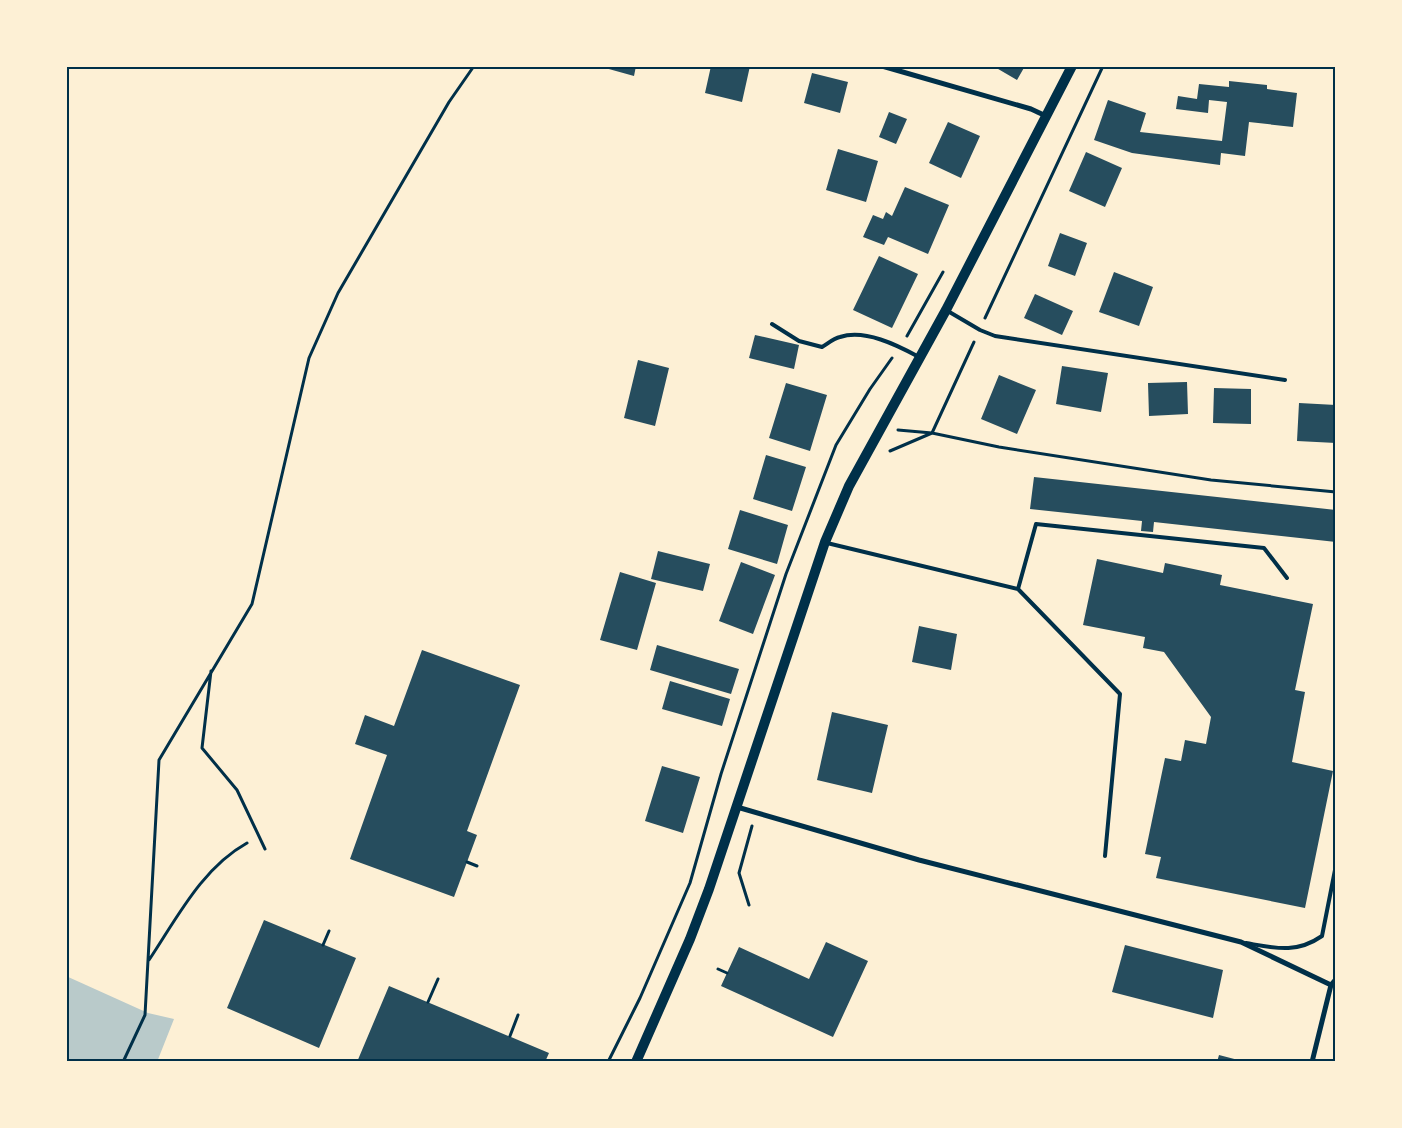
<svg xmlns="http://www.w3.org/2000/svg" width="1402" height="1128" viewBox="0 0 1402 1128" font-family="Lato,sans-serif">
	<rect width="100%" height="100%" fill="#fdf0d5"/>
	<path fill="#b9caca" d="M 66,976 L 148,1013 L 174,1019 L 157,1062 L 66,1062 Z"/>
	<path fill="#264d5e" d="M 598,66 L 636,66 L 634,76 Z
		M 711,66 L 750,66 L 742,102 L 705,93 Z
		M 993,66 L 1025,66 L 1017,80 Z
		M 812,73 L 848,82 L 840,113 L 804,103 Z
		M 1229,81 L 1267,85 L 1267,89 L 1297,93 L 1293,127 L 1249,122 L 1245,156 L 1221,153 L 1220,165 L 1132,153 L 1094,140 L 1108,100 L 1146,113 L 1140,132 L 1222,141 L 1227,102 L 1209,100 L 1208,113 L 1176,109 L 1178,96 L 1197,99 L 1199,84 L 1229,87 Z
		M 889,112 L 907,119 L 896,144 L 879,137 Z
		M 948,122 L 980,136 L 961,178 L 929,163 Z
		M 838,149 L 878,161 L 866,202 L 826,190 Z
		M 1086,152 L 1122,168 L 1105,207 L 1069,191 Z
		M 905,187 L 949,205 L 928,254 L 888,237 L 884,245 L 863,237 L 873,215 L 883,219 L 886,212 L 892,216 Z
		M 1060,233 L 1087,243 L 1075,276 L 1048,266 Z
		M 879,256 L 918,274 L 892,328 L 853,310 Z
		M 1114,272 L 1153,287 L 1139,326 L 1099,312 Z
		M 1035,294 L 1073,311 L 1062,335 L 1024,318 Z
		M 755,335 L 799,345 L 794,369 L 749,358 Z
		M 638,360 L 669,368 L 655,426 L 624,418 Z
		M 1062,366 L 1108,373 L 1101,412 L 1056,404 Z
		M 999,375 L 1036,390 L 1017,434 L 981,419 Z
		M 1187,382 L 1188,414 L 1149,416 L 1148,383 Z
		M 786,383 L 827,395 L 810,451 L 769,438 Z
		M 1214,388 L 1251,389 L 1251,424 L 1213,423 Z
		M 1299,403 L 1336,405 L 1336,443 L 1297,441 Z
		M 766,455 L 806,467 L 792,511 L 753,499 Z
		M 1034,477 L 1336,510 L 1336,542 L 1154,522 L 1153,532 L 1141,531 L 1142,521 L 1030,509 Z
		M 740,510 L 788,525 L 777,564 L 728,549 Z
		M 658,551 L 710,564 L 703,591 L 651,579 Z
		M 1097,559 L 1163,573 L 1165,563 L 1222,575 L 1220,585 L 1313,604 L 1295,690 L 1305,692 L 1292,762 L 1333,771 L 1305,908 L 1156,878 L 1161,857 L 1145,854 L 1165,758 L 1181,761 L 1185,740 L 1206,744 L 1211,717 L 1164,652 L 1143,648 L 1145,637 L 1083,625 Z
		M 741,562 L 775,575 L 753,634 L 719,621 Z
		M 620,572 L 656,583 L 637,650 L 600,640 Z
		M 919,626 L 957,634 L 951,670 L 912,662 Z
		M 657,645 L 739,669 L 731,694 L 650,670 Z
		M 422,650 L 520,685 L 467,831 L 477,835 L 454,897 L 350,859 L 387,755 L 355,744 L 365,715 L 394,726 Z
		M 670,681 L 730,699 L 722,726 L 662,709 Z
		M 832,712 L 888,725 L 872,793 L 817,780 Z
		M 662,766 L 700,777 L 683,833 L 645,821 Z
		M 264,920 L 356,958 L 319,1048 L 227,1008 Z
		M 826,942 L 868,961 L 833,1037 L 721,986 L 739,947 L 809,979 Z
		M 1125,945 L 1223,970 L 1213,1018 L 1112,992 Z
		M 389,986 L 549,1053 L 545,1062 L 357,1062 Z
		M 1219,1055 L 1242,1061 L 1242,1062 L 1217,1062 Z"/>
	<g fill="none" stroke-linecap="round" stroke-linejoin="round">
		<path stroke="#003049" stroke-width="3" d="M 985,318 L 1103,66
			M 907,336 L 943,272
			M 898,430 L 932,433 L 999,447 L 1211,480 L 1336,492
			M 890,451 L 932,433 L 974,342
			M 211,671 L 202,748 L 237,790 L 265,849
			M 467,862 L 477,866
			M 749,905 L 739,873 L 752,826
			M 323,945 L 329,931
			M 149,960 C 177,918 202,868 247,843
			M 718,969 L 727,973
			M 428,1002 L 438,979
			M 510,1036 L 518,1015
			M 123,1062 L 145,1015 L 159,760 L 252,604 L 309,358 L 338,293 L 449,102 L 474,66
			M 608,1062 L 640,998 L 690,883 L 721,774 L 786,574 L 836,445 L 870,389 L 892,358"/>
		<path stroke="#003049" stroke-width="4" d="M 946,310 L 980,330 L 995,336 L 1285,380
			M 772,324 L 799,341 L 822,347 C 827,344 834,338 840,337 C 865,329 897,345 919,357
			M 827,543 L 1018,589 L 1120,694 L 1105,856
			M 1018,589 L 1036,524 L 1264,548 L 1287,578
			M 1246,943 C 1275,948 1296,954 1322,936 L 1336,865"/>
		<path stroke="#003049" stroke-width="5" d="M 882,66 L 1031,109 L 1046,116
			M 737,807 L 919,860 L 1241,942 L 1331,985
			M 1312,1062 L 1331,985 L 1336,979"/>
		<path stroke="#003049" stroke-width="10" d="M 636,1062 L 690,939 L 709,889 L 825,542 L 849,486 L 946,310 L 1072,66"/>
	</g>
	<rect width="1402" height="1128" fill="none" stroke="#fdf0d5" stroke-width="135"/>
	<rect x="68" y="68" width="1266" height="992" fill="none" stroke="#003049" stroke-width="2"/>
</svg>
